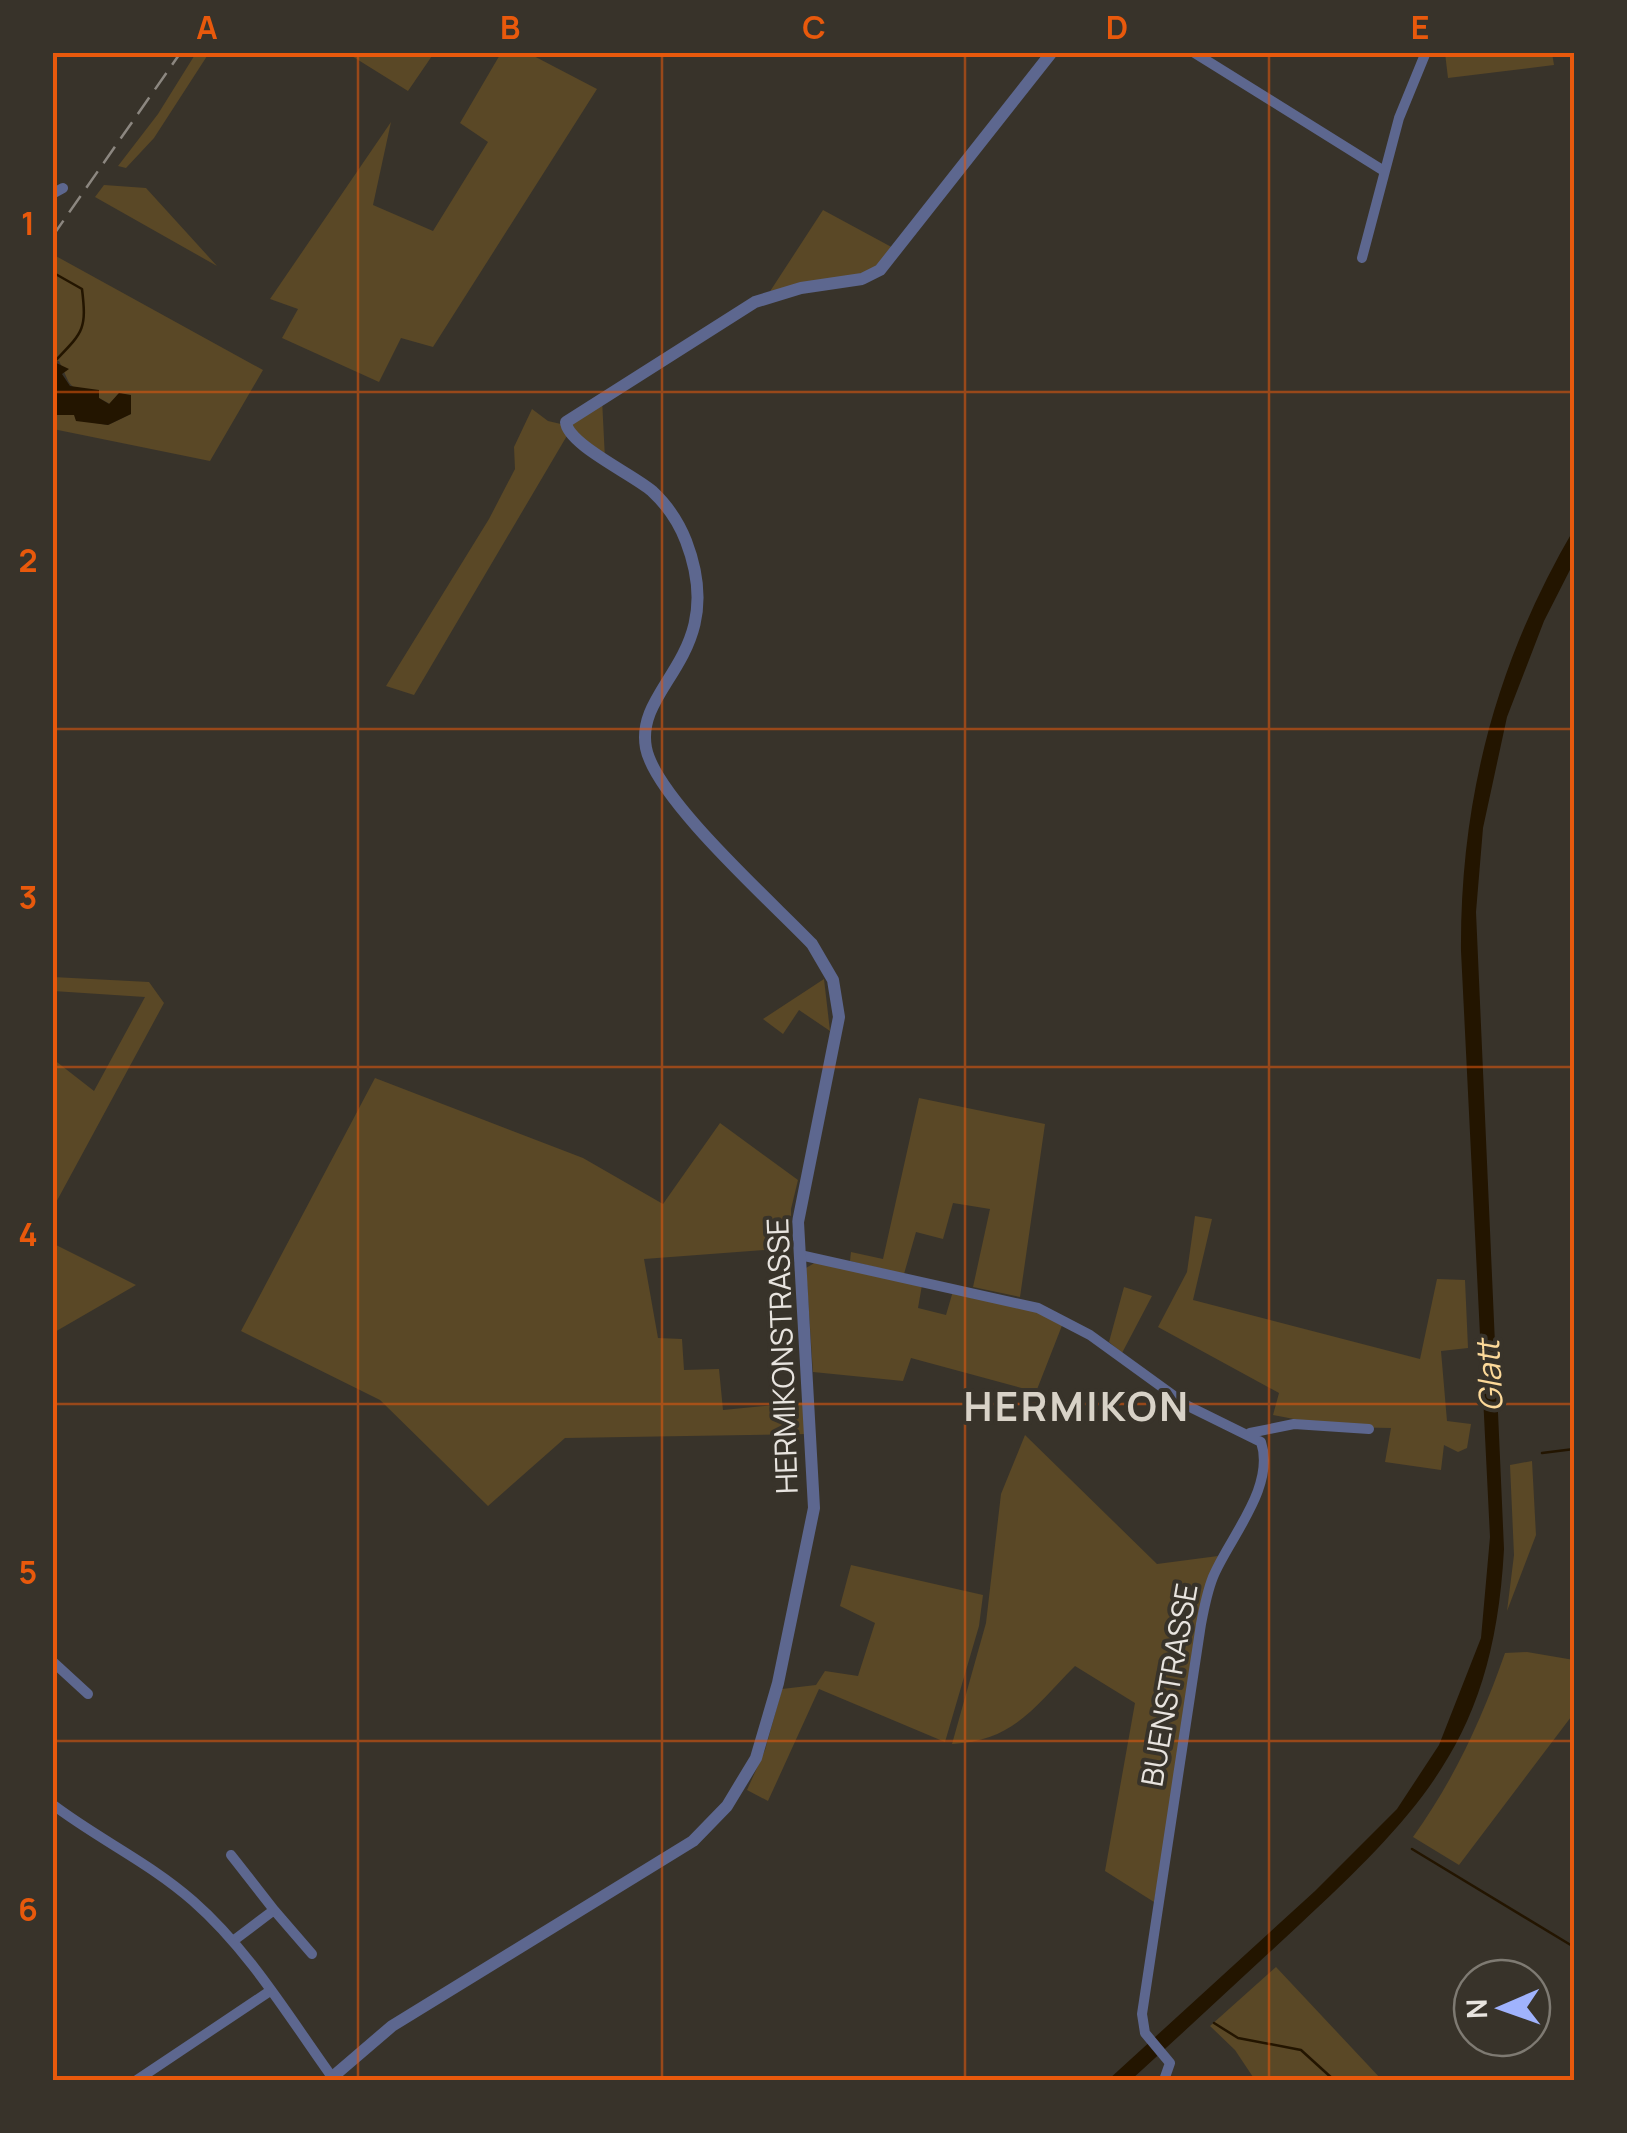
<svg xmlns="http://www.w3.org/2000/svg" width="1627" height="2133" viewBox="0 0 1627 2133" font-family="Manrope,sans-serif">
	<rect width="100%" height="100%" fill="#38332a"/>
	<path fill="#5a4826" d="M 196,53 L 209,53 L 154,138 L 126,168 L 118,166 L 158,114 Z
		M 347,53 L 434,53 L 408,91 Z
		M 501,53 L 528,53 L 597,89 L 433,347 L 401,338 L 379,382 L 282,338 L 298,309 L 270,299 L 391,122 L 373,205 L 433,231 L 488,142 L 460,123 Z
		M 1445,53 L 1552,53 L 1554,65 L 1448,78 Z
		M 104,185 L 146,188 L 217,266 L 95,197 Z
		M 823,210 L 897,250 L 880,270 L 767,296 Z
		M 54,255 L 263,370 L 210,461 L 53,429 L 52,410 L 57,415 L 75,415 L 77,420 L 108,425 L 131,414 L 131,396 L 119,393 L 110,404 L 99,398 L 99,391 C 65,390 72,386 59,361 L 53,361 Z
		M 602,399 L 605,459 L 568,434 L 414,695 L 386,686 L 489,519 L 515,469 L 514,447 L 532,409 L 548,421 L 565,425 Z
		M 53,977 L 149,982 L 164,1003 L 53,1208 L 53,1059 L 94,1091 L 145,997 L 53,991 Z
		M 824,979 L 830,1031 L 799,1010 L 783,1034 L 763,1019 Z
		M 375,1078 L 583,1158 L 663,1204 L 720,1123 L 798,1180 L 791,1209 L 791,1248 L 644,1259 L 658,1338 L 682,1339 L 684,1370 L 719,1369 L 723,1410 L 806,1402 L 808,1434 L 565,1438 L 488,1506 L 380,1400 L 241,1331 Z
		M 919,1098 L 1045,1124 L 1020,1297 L 973,1287 L 990,1209 L 953,1203 L 943,1239 L 916,1232 L 904,1274 L 850,1261 L 851,1252 L 883,1259 Z
		M 1195,1216 L 1212,1219 L 1193,1300 L 1420,1359 L 1437,1279 L 1465,1280 L 1468,1348 L 1441,1351 L 1447,1421 L 1471,1424 L 1467,1448 L 1458,1452 L 1444,1445 L 1441,1470 L 1385,1462 L 1391,1428 L 1336,1427 L 1273,1415 L 1279,1393 L 1158,1327 L 1187,1272 Z
		M 53,1244 L 56,1245 L 136,1285 L 53,1333 Z
		M 816,1262 L 922,1285 L 918,1308 L 946,1315 L 953,1291 L 1031,1309 L 1063,1323 L 1036,1392 L 911,1358 L 903,1381 L 813,1372 L 806,1268 Z
		M 1124,1287 L 1152,1296 L 1122,1353 L 1109,1342 Z
		M 1025,1435 L 1157,1564 L 1218,1556 L 1154,1902 L 1105,1871 L 1135,1703 L 1075,1666 C 1034,1707 1014,1741 952,1744 L 986,1623 L 1001,1494 Z
		M 1532,1461 L 1536,1535 L 1507,1611 L 1514,1555 L 1510,1465 Z
		M 851,1565 L 983,1595 L 979,1626 L 945,1742 L 819,1689 L 768,1801 L 747,1790 L 765,1750 L 782,1689 L 816,1685 L 825,1671 L 858,1676 L 875,1623 L 840,1606 Z
		M 1527,1652 L 1574,1660 L 1574,1713 L 1459,1865 L 1413,1837 C 1454,1780 1482,1719 1505,1653 Z
		M 1276,1967 L 1382,2080 L 1255,2080 L 1235,2050 L 1210,2026 Z"/>
	<path fill="#231500" d="M 52,361 L 69,369 L 62,374 L 70,386 L 99,390 L 99,398 L 109,404 L 119,393 L 131,395 L 131,414 L 108,425 L 76,421 L 74,415 L 56,415 L 53,410 Z
		M 1574,529 L 1574,562 L 1544,621 L 1507,717 L 1483,828 L 1476,912 L 1504,1549 C 1494,1733 1428,1805 1299,1925 C 1243,1977 1187,2029 1131,2080 L 1108,2080 L 1315,1891 L 1397,1809 L 1439,1745 L 1481,1638 L 1490,1537 L 1461,951 C 1460,798 1497,660 1574,529 Z"/>
	<g fill="none" stroke-linecap="round" stroke-linejoin="round">
		<path stroke="#231500" stroke-width="2.5" d="M 52,272 L 82,289 C 87,330 83,332 55,361
			M 1542,1453 L 1574,1449
			M 1412,1849 L 1574,1947
			M 1214,2023 L 1238,2038 L 1301,2050 L 1334,2080"/>
		<path stroke="#5d678f" stroke-width="10" d="M 1193,52 L 1384,171
			M 52,194 L 63,188
			M 1362,258 L 1399,118 L 1426,52
			M 800,1255 L 1038,1308 L 1090,1335 L 1188,1406 L 1261,1442 C 1276,1487 1229,1538 1213,1577 C 1207,1592 1204,1608 1201,1624 L 1142,2014 L 1145,2033 L 1170,2063 L 1164,2080
			M 1250,1433 L 1294,1424 L 1369,1429
			M 52,1661 L 88,1694
			M 52,1804 C 98,1839 150,1863 193,1901 C 249,1950 289,2017 332,2077
			M 231,1855 L 274,1910
			M 233,1941 L 274,1910 L 312,1954
			M 137,2080 L 270,1991"/>
		<path stroke="#5d678f" stroke-width="12" d="M 329,2080 L 392,2026 L 693,1841 L 727,1806 L 756,1758 L 778,1683 L 814,1508 L 798,1222 L 839,1017 L 833,980 L 812,944 C 772,902 656,799 646,748 C 634,685 730,655 686,541 C 679,523 667,505 652,491 C 634,475 567,444 566,422 L 755,302 L 801,288 L 862,279 L 880,270 L 1052,52"/>
		<path stroke="#8c8780" stroke-width="2.5" stroke-dasharray="20 10" stroke-linecap="butt" d="M 52,237 L 181,52"/>
	</g>
	<path fill="none" stroke="#e8590c" stroke-width="2.5" stroke-opacity="0.55" d="M 358,52 L 358,2080M 662,52 L 662,2080M 965,52 L 965,2080M 1269,52 L 1269,2080M 52,392 L 1574,392M 52,729 L 1574,729M 52,1067 L 1574,1067M 52,1404 L 1574,1404M 52,1741 L 1574,1741"/>
	<g text-anchor="middle" stroke-width="8" stroke-linejoin="round" paint-order="stroke">
		<g font-size="30" fill="#e8e4df" stroke="#38332a">
			<text transform="translate(783 1356) rotate(-92)" y="10">HERMIKONSTRASSE</text>
			<text transform="translate(1170 1685) rotate(-80)" y="10">BUENSTRASSE</text>
		</g>
		<g font-size="32" font-style="italic" fill="#fcd999" stroke="#38332a">
			<text transform="translate(1490 1376) rotate(-93)" y="11">Glatt</text>
		</g>
		<g font-size="40" font-weight="bold" letter-spacing="2.5" fill="#d8d2c7" stroke="#38332a">
			<text x="1077" y="1421">HERMIKON</text>
		</g>
	</g>
	<rect width="1627" height="2133" fill="none" stroke="#38332a" stroke-width="110"/>
	<g transform="translate(1502 2008) rotate(268)"><circle r="48" fill="#38332a" stroke="#7e7a72" stroke-width="2.5"/>
	<path d="M0-8L18 38L0 25L-18 38Z" fill="#a0b3fd"/>
	<text y="-15" font-size="28" font-weight="bold" text-anchor="middle" fill="#e8e4df">N</text>
	</g>
	<rect x="55" y="55" width="1517" height="2023" fill="none" stroke="#e8590c" stroke-width="4"/>
	<g font-size="32" text-anchor="middle" font-weight="bold" fill="#e8590c">
		<text x="207" y="39">A</text>
		<text x="510" y="39">B</text>
		<text x="814" y="39">C</text>
		<text x="1117" y="39">D</text>
		<text x="1420" y="39">E</text>
		<text x="28" y="235">1</text>
		<text x="28" y="572">2</text>
		<text x="28" y="909">3</text>
		<text x="28" y="1246">4</text>
		<text x="28" y="1584">5</text>
		<text x="28" y="1921">6</text>
	</g>
</svg>
